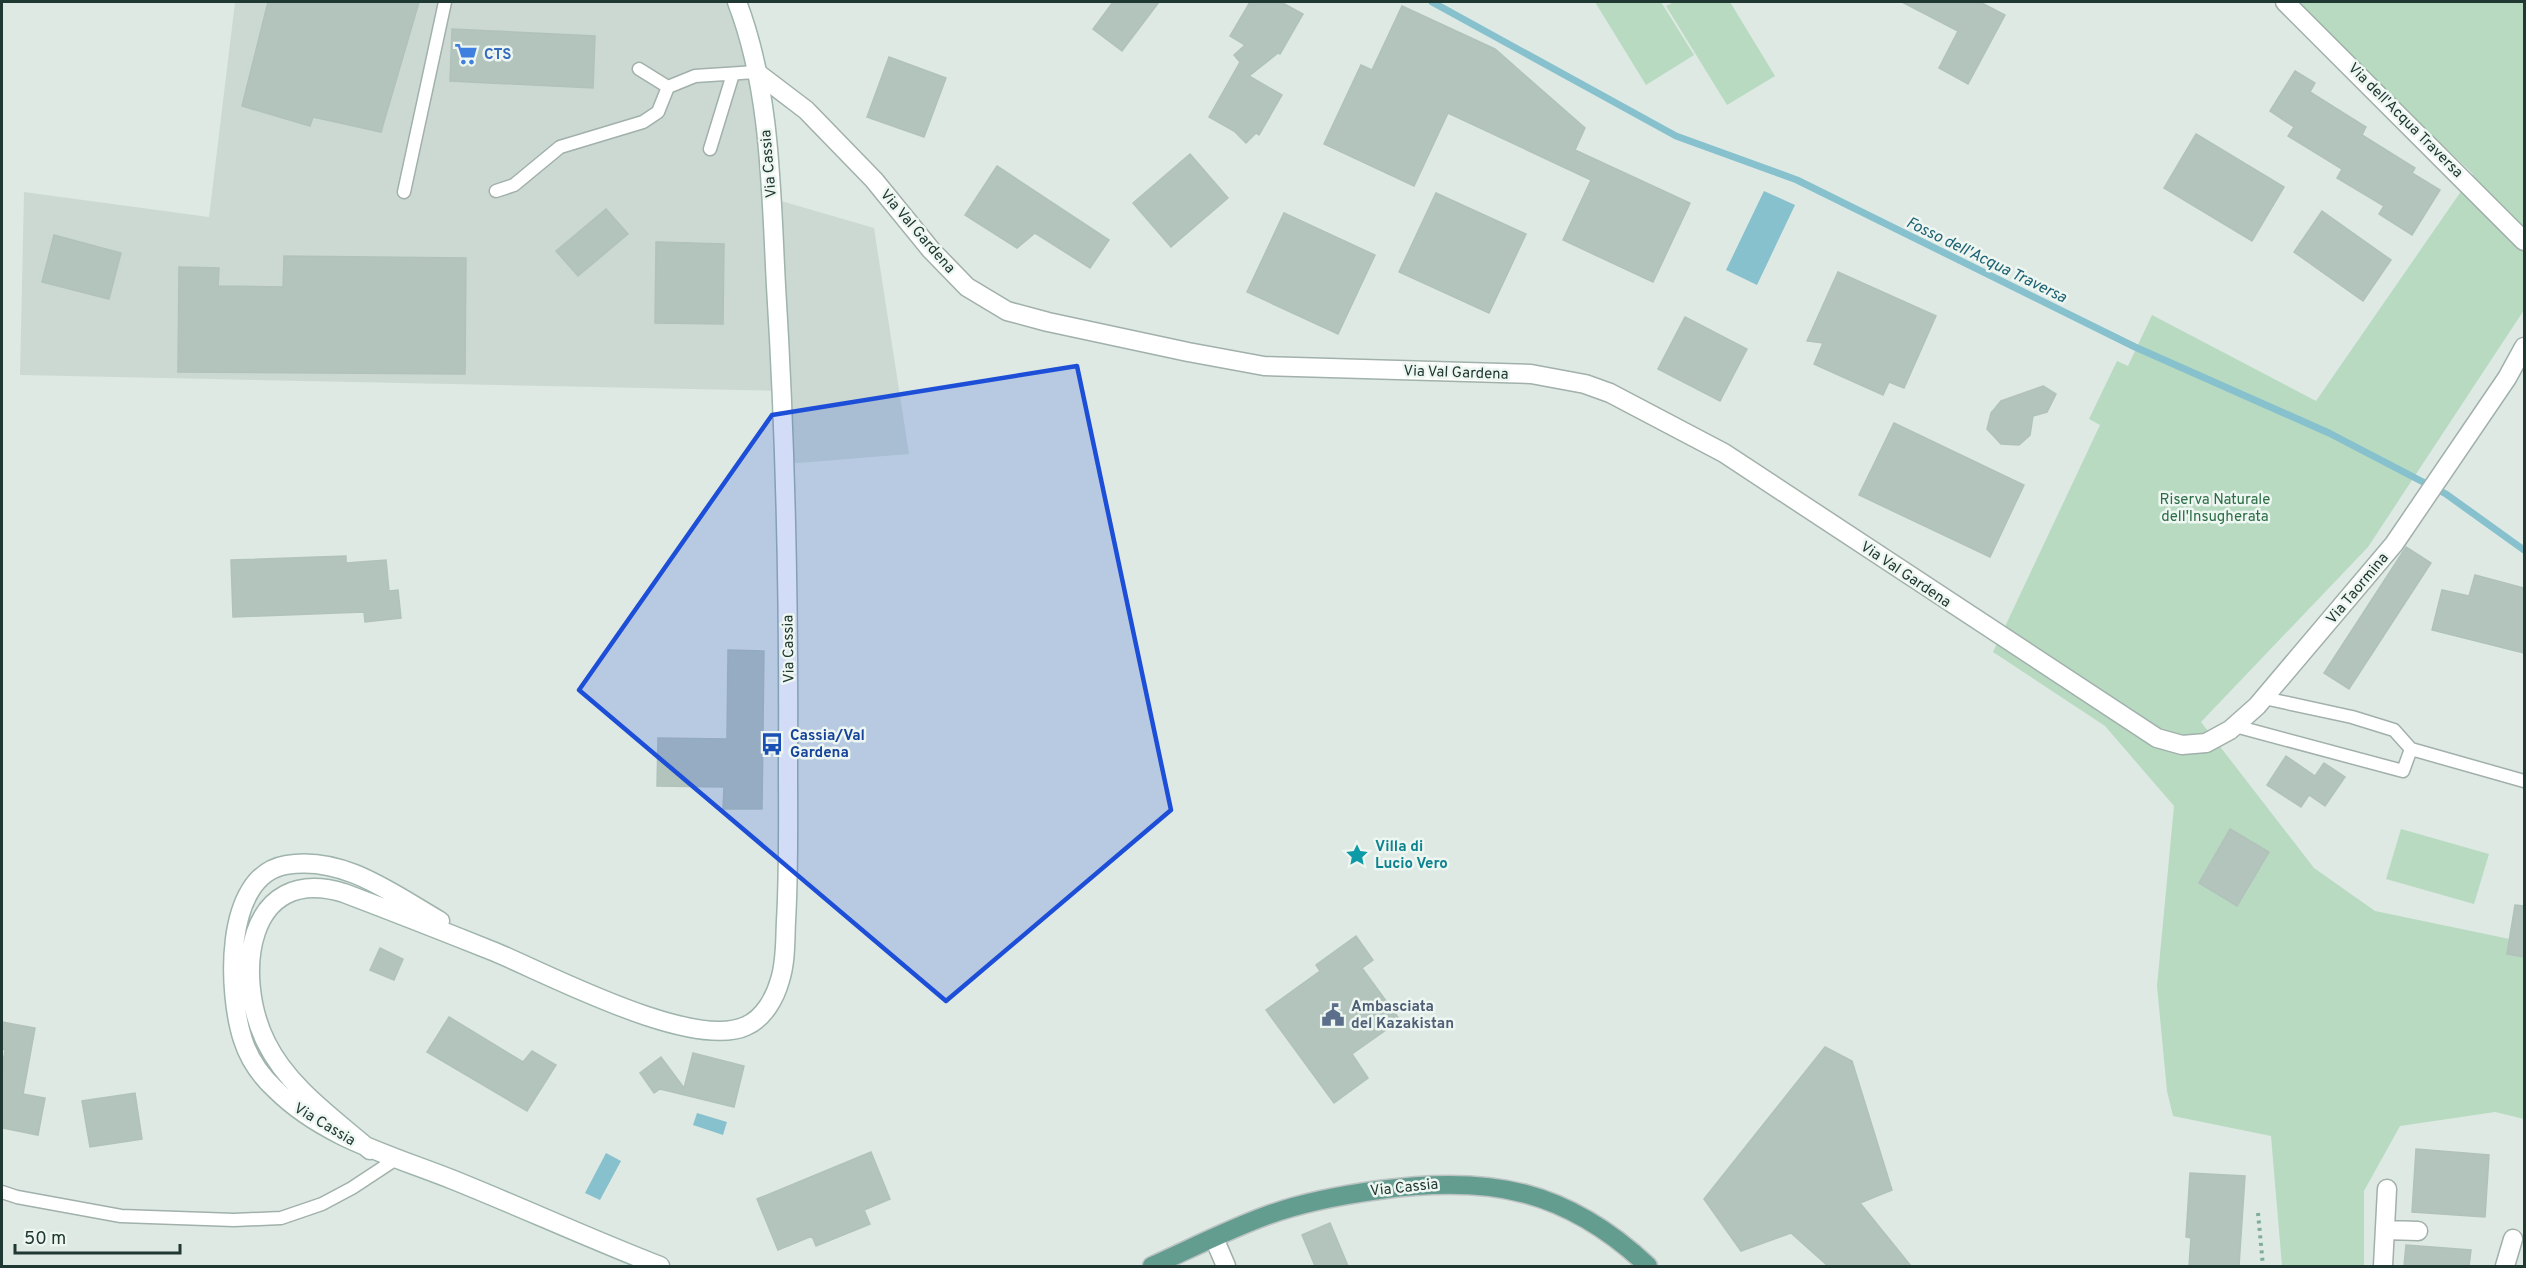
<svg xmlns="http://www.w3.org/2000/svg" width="2526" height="1268" viewBox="0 0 2526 1268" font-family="Overpass,sans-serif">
	<rect width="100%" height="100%" fill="#dee9e4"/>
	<path fill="#ccd9d3" d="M 235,2 L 737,2 L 771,198 L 874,228 L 909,454 L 786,464 L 782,391 L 20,375 L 24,192 L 209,217 Z"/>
	<path fill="#b7dac1" d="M 1595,2 L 1661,2 L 1694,55 L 1646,85 Z
		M 1674,2 L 1730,2 L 1775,76 L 1727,105 L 1666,6 Z
		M 2291,2 L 2524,2 L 2524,310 L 2368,547 L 2201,722 L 2314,868 L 2375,911 L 2524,942 L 2524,1119 L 2495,1112 L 2400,1126 L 2364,1191 L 2364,1266 L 2282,1266 L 2271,1136 L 2173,1116 L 2167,1091 L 2157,986 L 2174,806 L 2105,726 L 1993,652 L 2100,425 L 2089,419 L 2117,361 L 2128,366 L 2152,315 L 2316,401 L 2473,174 Z
		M 2401,829 L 2489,854 L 2474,904 L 2386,879 Z"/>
	<path fill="#86c1cd" d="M 1764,191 L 1795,205 L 1757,285 L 1726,270 Z
		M 697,1113 L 727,1122 L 723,1135 L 693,1125 Z
		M 606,1153 L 621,1161 L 600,1200 L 585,1193 Z"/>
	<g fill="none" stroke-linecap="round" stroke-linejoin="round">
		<path stroke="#86c1cd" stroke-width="7" d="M 1432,2 L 1676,136 L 1797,180 L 2135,347 L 2329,433 L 2446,494 L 2524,550"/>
	</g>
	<path fill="#b3c4bd" stroke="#b1c2bb" stroke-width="1.5" d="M 268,2 L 419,2 L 381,132 L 313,117 L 310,126 L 242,106 Z
		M 1113,2 L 1159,2 L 1122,51 L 1093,29 Z
		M 1250,2 L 1281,2 L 1303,14 L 1280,54 L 1278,53 L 1249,76 L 1282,95 L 1259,135 L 1256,133 L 1246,143 L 1234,131 L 1209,117 L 1240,62 L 1234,55 L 1245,45 L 1230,36 Z
		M 1902,2 L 1980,2 L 2005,15 L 1968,84 L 1939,68 L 1958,31 Z
		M 1402,6 L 1495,49 L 1585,128 L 1575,150 L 1690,203 L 1653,282 L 1563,240 L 1591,180 L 1448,113 L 1414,186 L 1324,144 L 1361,65 L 1372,70 Z
		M 452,29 L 595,36 L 593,88 L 450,81 Z
		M 889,57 L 946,78 L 924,137 L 867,117 Z
		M 2295,71 L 2315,83 L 2310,92 L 2366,127 L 2362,135 L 2415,168 L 2412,173 L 2440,190 L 2412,235 L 2379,214 L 2384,206 L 2337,178 L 2342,169 L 2288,136 L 2294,127 L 2270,111 Z
		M 2196,134 L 2284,187 L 2252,241 L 2164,188 Z
		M 1190,154 L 1228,198 L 1171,247 L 1133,203 Z
		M 997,166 L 1109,240 L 1090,268 L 1035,233 L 1017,248 L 965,215 Z
		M 1436,193 L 1526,234 L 1489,313 L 1399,272 Z
		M 606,209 L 628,234 L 578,276 L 556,251 Z
		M 2322,211 L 2391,260 L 2363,301 L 2294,252 Z
		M 1284,213 L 1375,255 L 1338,334 L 1247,292 Z
		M 54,235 L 121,253 L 109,299 L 42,282 Z
		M 656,242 L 724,244 L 723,324 L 655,323 Z
		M 284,256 L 466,258 L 465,374 L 178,372 L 179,267 L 219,268 L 218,286 L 283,287 Z
		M 1838,272 L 1936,316 L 1904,388 L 1889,382 L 1883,395 L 1814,364 L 1823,343 L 1807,341 Z
		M 1685,317 L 1747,349 L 1720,401 L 1658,369 Z
		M 2043,386 L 2056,394 L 2047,412 L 2033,416 L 2030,435 L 2019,445 L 2001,444 L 1987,429 L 1991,413 L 2001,401 Z
		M 1894,423 L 2024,485 L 1990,557 L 1859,495 Z
		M 2406,547 L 2431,563 L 2349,689 L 2324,673 Z
		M 346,556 L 346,563 L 386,560 L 389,591 L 398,590 L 401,618 L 365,622 L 364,612 L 233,617 L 231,560 Z
		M 2475,575 L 2524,588 L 2524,653 L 2432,630 L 2442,590 L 2469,596 Z
		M 728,650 L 764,651 L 762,809 L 723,809 L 724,787 L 657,786 L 658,738 L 727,739 Z
		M 2286,756 L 2315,776 L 2324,763 L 2345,777 L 2325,806 L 2309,795 L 2301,807 L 2267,785 Z
		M 2230,829 L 2269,852 L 2237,906 L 2199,883 Z
		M 2515,905 L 2524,906 L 2524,957 L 2507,954 Z
		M 1356,936 L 1373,960 L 1362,968 L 1400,1020 L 1352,1054 L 1368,1078 L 1334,1103 L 1266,1010 L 1320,971 L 1316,965 Z
		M 380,948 L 403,959 L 394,980 L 370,970 Z
		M 449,1017 L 523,1062 L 532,1051 L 556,1065 L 527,1111 L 427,1052 Z
		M 2,1022 L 35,1028 L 23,1094 L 45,1098 L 38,1135 L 2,1128 L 2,1068 L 5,1050 L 2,1049 Z
		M 1825,1047 L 1852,1061 L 1892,1190 L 1860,1203 L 1911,1266 L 1828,1266 L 1791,1233 L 1741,1251 L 1704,1199 Z
		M 693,1053 L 744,1066 L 734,1107 L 660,1089 L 654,1093 L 640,1073 L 661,1057 L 684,1088 Z
		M 135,1093 L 142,1139 L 90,1147 L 82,1101 Z
		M 2416,1149 L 2489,1155 L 2485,1217 L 2412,1212 Z
		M 871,1152 L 890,1199 L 864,1210 L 870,1224 L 816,1246 L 812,1236 L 778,1250 L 757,1199 Z
		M 2190,1173 L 2245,1176 L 2239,1266 L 2189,1266 L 2191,1238 L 2186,1237 Z
		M 1330,1223 L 1348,1266 L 1315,1266 L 1302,1235 Z
		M 2406,1245 L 2471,1250 L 2469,1266 L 2404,1266 Z"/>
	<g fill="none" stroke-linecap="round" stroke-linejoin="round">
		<g stroke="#a1b0ab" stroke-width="15">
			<path id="lane" d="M 639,69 L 668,87 L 695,76 L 756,72
				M 710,149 L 733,74
				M 496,191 L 514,185 L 560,147 L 643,122 L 658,112 L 668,87
				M 404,192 L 445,2
				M 2264,698 L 2352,717 L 2394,730 L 2411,749
				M 2235,726 L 2403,771 L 2411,749 L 2524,781
				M 2,1192 L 17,1197 L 121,1216 L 234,1220 L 281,1218 L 322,1204 L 352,1188 L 396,1159"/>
		</g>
		<g stroke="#a1b0ab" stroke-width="21">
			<path id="street" d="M 2285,2 L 2524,241
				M 756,72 L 806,110 L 874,180 L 931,250 L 967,287 L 1007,311 L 1048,322 L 1188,352 L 1264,366 L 1531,374 L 1585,384 L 1610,393 L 1724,453 L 2157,738 L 2182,745 L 2206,743 L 2230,730 L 2257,706 L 2394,544 L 2507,378 L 2524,347
				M 2386,1230 L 2418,1231
				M 1214,1238 L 1226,1266
				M 2383,1266 L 2387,1189
				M 2505,1266 L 2513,1239"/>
		</g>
		<g stroke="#9eb4ac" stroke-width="21">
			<path id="secondary" d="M 440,921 C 393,894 343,855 286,865 C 222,876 228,995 243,1040 C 249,1059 261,1076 275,1089 C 323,1137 390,1155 451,1179 C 521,1207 590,1239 660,1266
				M 370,1150 C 333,1118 288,1087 266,1042 C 234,978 245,863 344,893 C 394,912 445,932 495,952 C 548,974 693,1051 746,1026 C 764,1018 775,998 780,980 C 786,961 785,941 786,921 C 789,870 788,818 788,766 C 789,606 786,446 776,286 C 771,192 771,90 737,2"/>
		</g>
		<g stroke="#bcc3c2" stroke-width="21">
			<path id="primary" d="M 1152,1266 C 1190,1249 1229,1229 1268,1215 C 1304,1202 1342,1195 1379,1190 C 1489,1175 1566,1189 1648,1266"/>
		</g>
		<path stroke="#7fac9f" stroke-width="4" stroke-dasharray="3 4.5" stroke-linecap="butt" d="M 2258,1213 L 2263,1266"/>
		<use href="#lane" stroke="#fff" stroke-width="12"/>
		<use href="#street" stroke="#fff" stroke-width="18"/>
		<use href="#secondary" stroke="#fff" stroke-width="18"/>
		<use href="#primary" stroke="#639d90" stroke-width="18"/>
	</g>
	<path fill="#1d4ed8" fill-opacity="0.2" stroke="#1d4ed8" stroke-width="4.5" stroke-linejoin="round" d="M 1077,366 L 1171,810 L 946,1001 L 579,690 L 772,415 Z"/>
	<defs>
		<g id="supermarket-bare" transform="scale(1.8)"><path d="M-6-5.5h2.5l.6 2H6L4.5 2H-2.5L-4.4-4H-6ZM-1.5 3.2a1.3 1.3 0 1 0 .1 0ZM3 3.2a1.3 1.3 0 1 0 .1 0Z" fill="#3f7fe0" stroke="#eef6f2" stroke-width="2.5" paint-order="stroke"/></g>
		<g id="bus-bare" transform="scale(1.8)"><path d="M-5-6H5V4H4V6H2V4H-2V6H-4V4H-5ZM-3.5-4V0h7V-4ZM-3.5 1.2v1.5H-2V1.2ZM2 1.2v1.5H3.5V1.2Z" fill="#1a4fb4" stroke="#eef6f2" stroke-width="2.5" paint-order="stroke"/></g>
		<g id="sight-bare" transform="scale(1.8)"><path d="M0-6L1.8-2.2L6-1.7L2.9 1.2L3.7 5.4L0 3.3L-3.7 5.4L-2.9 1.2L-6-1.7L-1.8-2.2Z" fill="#0f9aa8" stroke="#eef6f2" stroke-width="2.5" paint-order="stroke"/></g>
		<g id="civic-bare" transform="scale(1.8)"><path d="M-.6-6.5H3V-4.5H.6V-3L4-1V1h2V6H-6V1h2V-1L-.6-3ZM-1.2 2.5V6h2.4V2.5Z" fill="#5c6f8a" stroke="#eef6f2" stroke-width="2.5" paint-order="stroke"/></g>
	</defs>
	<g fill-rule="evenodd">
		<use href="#supermarket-bare" x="466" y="54"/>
		<use href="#bus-bare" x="772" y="744"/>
		<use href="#sight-bare" x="1357" y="855"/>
		<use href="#civic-bare" x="1333" y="1015"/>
	</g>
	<g text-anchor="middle" stroke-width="5" stroke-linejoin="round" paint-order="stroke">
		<g font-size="15" font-weight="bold" fill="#366cbe" stroke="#eef6f2" text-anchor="start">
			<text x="484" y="59">CTS</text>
		</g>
		<g font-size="15" fill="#203832" stroke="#eef6f2">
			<text transform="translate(2406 120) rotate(45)" y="5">Via dell'Acqua Traversa</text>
			<text transform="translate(768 164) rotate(-95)" y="5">Via Cassia</text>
			<text transform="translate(918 231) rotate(49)" y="5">Via Val Gardena</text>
			<text transform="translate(1456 372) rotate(2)" y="5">Via Val Gardena</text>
			<text transform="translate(1906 574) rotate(34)" y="5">Via Val Gardena</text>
			<text transform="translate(2357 588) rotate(-50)" y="5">Via Taormina</text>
			<text transform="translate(788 649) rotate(-91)" y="5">Via Cassia</text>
			<text transform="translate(325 1124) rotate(31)" y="5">Via Cassia</text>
			<text transform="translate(1404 1187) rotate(-6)" y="5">Via Cassia</text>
		</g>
		<g font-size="15" fill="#2c6d46" stroke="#eef6f2">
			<text x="2215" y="504">Riserva Naturale<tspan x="2215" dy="17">dell'Insugherata</tspan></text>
		</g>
		<g font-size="15" font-weight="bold" fill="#164399" stroke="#eef6f2" text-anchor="start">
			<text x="790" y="740">Cassia/Val<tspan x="790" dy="17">Gardena</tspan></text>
		</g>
		<g font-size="15" font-weight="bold" fill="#0d838f" stroke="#eef6f2" text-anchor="start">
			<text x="1375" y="851">Villa di<tspan x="1375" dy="17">Lucio Vero</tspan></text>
		</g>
		<g font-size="15" font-weight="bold" fill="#4e5e75" stroke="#eef6f2" text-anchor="start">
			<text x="1351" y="1011">Ambasciata<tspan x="1351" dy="17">del Kazakistan</tspan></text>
		</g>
		<g font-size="16" font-style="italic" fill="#1d6271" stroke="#eef6f2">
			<text transform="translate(1987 259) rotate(26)" y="6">Fosso dell'Acqua Traversa</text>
		</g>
	</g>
	<rect width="2526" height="1268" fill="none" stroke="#203832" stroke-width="6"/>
	<path d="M15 1244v9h165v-9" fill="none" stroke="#203832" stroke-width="3"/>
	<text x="24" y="1244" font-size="18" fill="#203832" stroke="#eef6f2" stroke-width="4.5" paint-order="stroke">50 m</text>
</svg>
